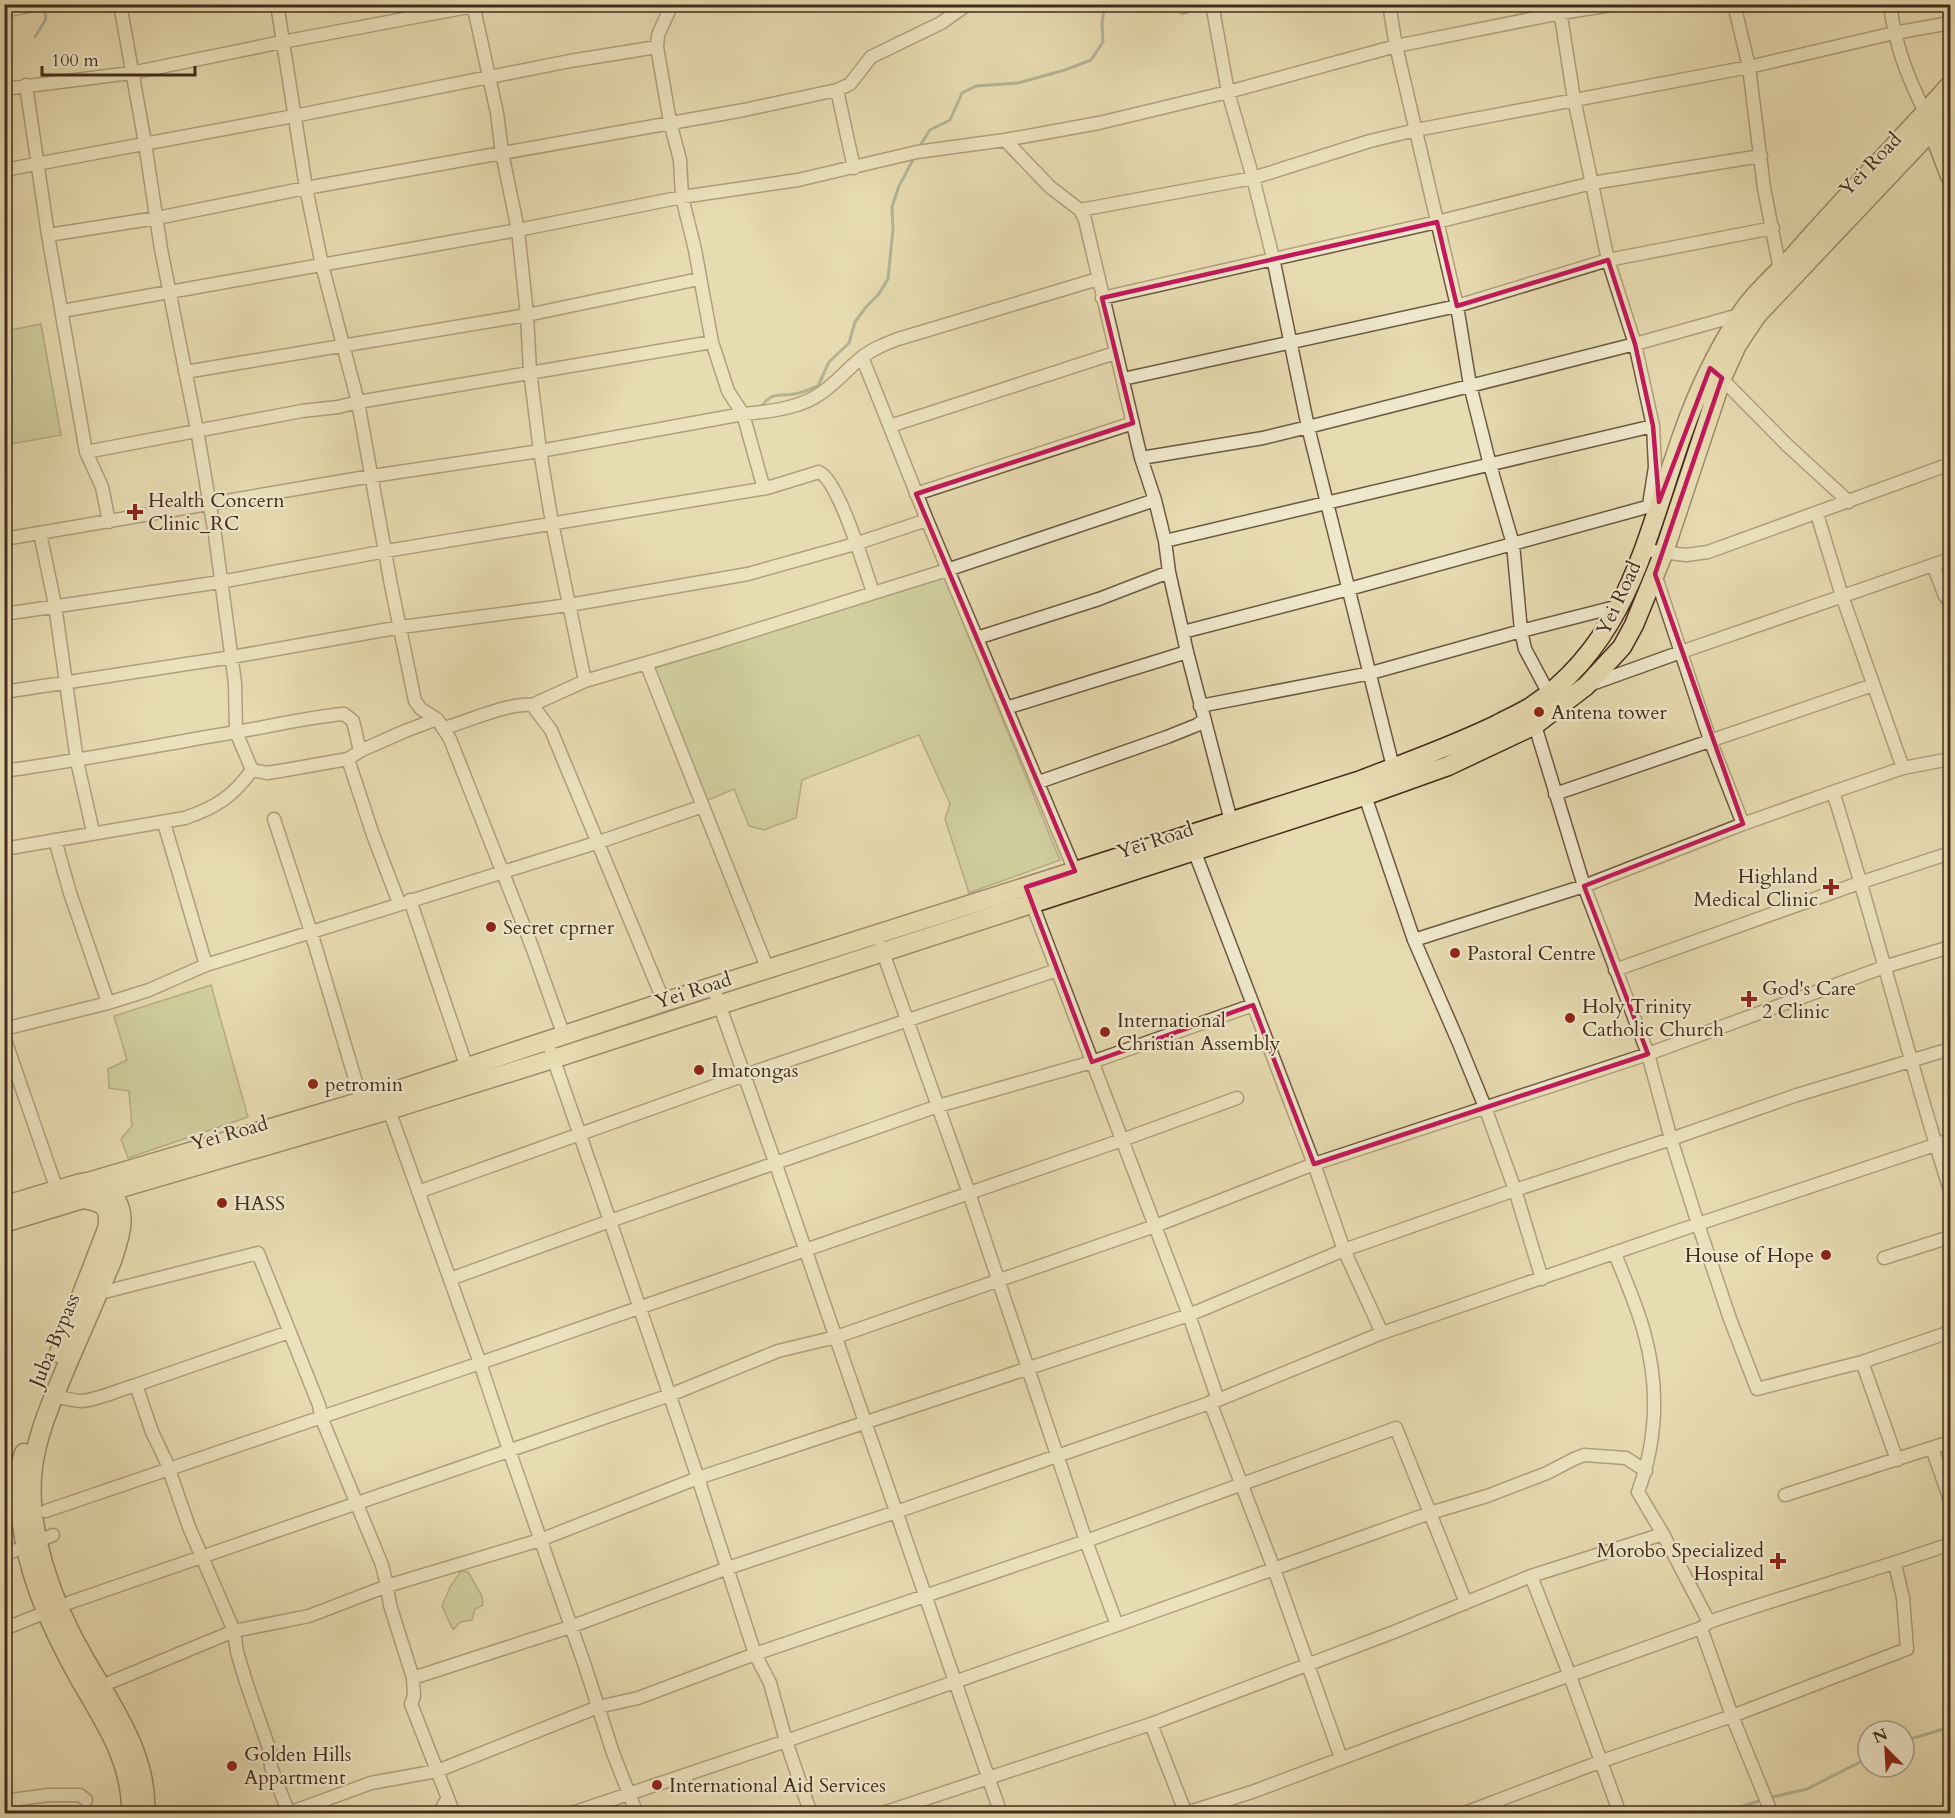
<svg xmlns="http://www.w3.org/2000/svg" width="1955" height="1818" viewBox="0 0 1955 1818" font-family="Cardo,serif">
	<rect width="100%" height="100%" fill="#e7dbb1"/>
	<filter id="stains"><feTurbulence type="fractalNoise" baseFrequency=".00333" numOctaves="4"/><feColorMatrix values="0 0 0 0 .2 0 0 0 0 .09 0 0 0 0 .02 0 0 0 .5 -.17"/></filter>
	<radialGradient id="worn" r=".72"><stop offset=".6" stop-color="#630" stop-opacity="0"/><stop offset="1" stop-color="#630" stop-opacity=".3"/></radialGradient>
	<path fill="#b5c08c" stroke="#7c7654" stroke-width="1.5" d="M 41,324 L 61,435 L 5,445 L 5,331 Z
		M 943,574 L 1060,860 L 969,893 L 945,819 L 950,804 L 919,735 L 802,780 L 796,818 L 764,830 L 749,826 L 734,789 L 706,801 L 653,669 Z
		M 211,985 L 248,1117 L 128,1158 L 121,1139 L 132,1126 L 129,1091 L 109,1088 L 108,1069 L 127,1060 L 114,1016 Z
		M 461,1571 L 468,1572 L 482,1596 L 483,1605 L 475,1609 L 472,1620 L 460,1622 L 454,1629 L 452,1628 L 442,1606 L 450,1587 Z"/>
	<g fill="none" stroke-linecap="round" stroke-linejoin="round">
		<path stroke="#768273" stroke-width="3" d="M 35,37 L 46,19 L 45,12 L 53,4
			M 919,147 L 930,130 L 950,120 L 962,93 L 976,86 L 1018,83 L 1065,70 L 1091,60 L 1103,42 L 1102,23 L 1105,4
			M 760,408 C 772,391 777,397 794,394 C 802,393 810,389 818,386 L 829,362 L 849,343 L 855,322 L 866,307 L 878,295 L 888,279 L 893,229 L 892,207 L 899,186 L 915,156
			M 1904,1741 L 1950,1727
			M 1768,1798 L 1807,1789 L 1868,1758
			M 1718,1814 L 1762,1800"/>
		<g stroke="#6d5841" stroke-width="15">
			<path id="street" d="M 120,4 L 145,143 L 161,249 L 197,430 L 215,535 L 235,683 L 236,732 L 252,770 L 267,773 L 280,771 L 348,759 L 360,751 L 405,731 L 437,719
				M 277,4 L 306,188 L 322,265 L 358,402 L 391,585 L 415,701 L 421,709 L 437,719 L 450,739 L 531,944 L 564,1036
				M 473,4 L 497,113 L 502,153 L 518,230 L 527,315 L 530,371 L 540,451 L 552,523 L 585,681
				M 672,4 L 658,35 L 657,47 L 670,122 L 680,160 L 682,197 L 695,250 L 712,342 L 728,391 L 743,414 L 762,482 L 767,488 L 819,472 C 839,481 864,567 873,592
				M 1212,4 L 1228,92 L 1253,178 L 1273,258 L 1308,427 L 1393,767
				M 1389,4 L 1396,46 L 1457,306 L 1470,385 L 1490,465 L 1513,544 L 1521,631 L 1525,649 L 1549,694
				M 1559,4 L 1574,99 L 1608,260 L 1635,344 L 1653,426 L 1655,467 L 1649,505
				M 1734,4 L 1749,67 L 1764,188 L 1780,270
				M 1890,4 C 1895,45 1907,76 1925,112
				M 1183,7 L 1192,4
				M 4,11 L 38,4
				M 26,85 L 48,235 L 86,452 L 102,487 L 109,522
				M 4,89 L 131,73 L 282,42 L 484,4
				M 837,90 L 854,168
				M 1005,140 L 1050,187 L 1080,210 L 1085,220 L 1141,458 L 1155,500 L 1165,541 L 1169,572 L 1187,652 L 1231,821
				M 4,170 L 294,116 L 570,61 L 657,47
				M 1080,210 L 1253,178 L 1370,141 L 1416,130 L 1749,67 L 1894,33 L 1950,23
				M 48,235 L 157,218 L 306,188 L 744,110 L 837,90 L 850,84 L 871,57 L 941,23 L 968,4
				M 1102,298 L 1437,222 L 1592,183 L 1761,156
				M 62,311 L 518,230 L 682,197 L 798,180 L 917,152 L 1005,140 L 1099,123 L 1228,92 L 1396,46 L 1561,13 L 1617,4
				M 862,357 L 927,520 L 1075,871
				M 185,372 L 527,315 L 699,279
				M 1718,375 L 1787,445 L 1849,502
				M 1123,379 L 1457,306 L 1608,260 L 1773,228
				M 890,426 L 1115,353
				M 86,452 L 302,411 L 338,407 L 358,402 L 712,342
				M 1141,458 L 1263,438 L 1308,427 L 1635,344 L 1739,315
				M 916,494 L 1133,423
				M 1817,514 L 1842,596 L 1903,768
				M 40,533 L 55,605 L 77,761 L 93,832
				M 4,539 L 372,476 L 540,451 L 743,414 C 765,412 795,409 815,397 C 833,387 845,371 861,358 C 872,349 885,344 898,339 L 1098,279
				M 1165,541 L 1653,426
				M 1645,550 L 1686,555 L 1708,552 L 1950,464
				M 1933,565 L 1945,596 L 1950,602
				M 1655,574 L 1710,740 L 1743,824
				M 4,614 L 220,582 L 386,551 L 767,488
				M 1183,632 L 1349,589 L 1654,505
				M 977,638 L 1099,599 L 1169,572
				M 646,663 L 768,970
				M 1589,685 L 1681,652 L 1950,559
				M 4,692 L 232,657 L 401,627 L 569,605 L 748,574 L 855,544 L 927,520
				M 532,705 L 585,681 L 711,644 L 947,570 L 1155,500
				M 1200,706 L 1371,673 L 1521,631 L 1619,606
				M 1006,708 L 1187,652
				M 1533,719 L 1584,886 L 1648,1054 L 1671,1139 L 1698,1224 L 1730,1319 L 1757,1389 L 1862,1362 L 1950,1332
				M 444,728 C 469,721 507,703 532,705 L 551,730 L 664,1002
				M 348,759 L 373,835 L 399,903
				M 4,771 C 82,760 159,745 236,732 C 272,726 308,717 344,714 L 353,721 L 360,751
				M 1039,782 L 1167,737 L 1197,725 L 1204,720
				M 1363,790 L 1414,940 L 1458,1041 L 1485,1107 L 1515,1190 L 1542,1279
				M 1833,792 C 1875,924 1908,1058 1950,1190
				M 1555,794 L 1873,685
				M 274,819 L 311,932 L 362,1102
				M 164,823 L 206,965
				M 55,840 L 70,893 L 108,1003
				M 1192,845 L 1314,1164 L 1344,1250 L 1382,1333
				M 4,849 L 185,818 C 217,807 233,796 252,770
				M 1029,896 L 1189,1315 L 1218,1400
				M 410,900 L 467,1068
				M 1414,940 L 1584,886 L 1743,824 L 1833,792 L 1903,768 L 1950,759
				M 881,947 L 969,1193 L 1086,1541 L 1117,1625
				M 1615,970 L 1862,882 L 1950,853
				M 713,987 L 776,1165 L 1001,1814
				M 4,1029 L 108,1003 L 149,990 L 206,965 L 599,842 L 703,806
				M 4,1037 L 57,1190
				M 389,1110 L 480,1363 L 509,1450 L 585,1666 L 613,1753 L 637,1814
				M 418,1192 L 745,1075 L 1057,970
				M 1615,1254 C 1625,1279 1637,1306 1644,1332 C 1659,1385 1657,1440 1638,1492 L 1663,1534 L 1709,1622
				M 1884,1258 L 1950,1237
				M 450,1279 L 610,1221 L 551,1052
				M 100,1293 L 258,1253 L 319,1405 L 321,1417 L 382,1565 L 387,1586 L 390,1605 L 413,1678 L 414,1696 L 411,1704 L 454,1814
				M 1862,1362 L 1897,1460
				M 136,1385 L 289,1332
				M 58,1397 C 65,1398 74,1401 81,1401 C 95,1401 121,1389 136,1385 L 152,1432 L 166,1461 L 189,1527 L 234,1631 L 237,1652 L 246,1682 L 270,1751 L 271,1767 L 289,1814
				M 1210,1402 L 1274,1569 L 1341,1758
				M 1932,1448 L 1950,1500
				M 1785,1495 L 1950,1442
				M 46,1511 L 480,1363 L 1122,1140 L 1237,1098
				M 4,1555 L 53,1535
				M 1531,1576 L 1570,1676 L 1620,1814
				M 1701,1628 L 1732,1716 L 1772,1814
				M 4,1629 L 71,1602 L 670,1395 L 778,1351 L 836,1337 L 1155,1226 L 1314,1164 L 1648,1054 L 1884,967 L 1950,947
				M 413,1678 L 570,1627 L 728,1568 L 896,1512 L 1218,1400 L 1382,1333 L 1698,1224 L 1950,1140
				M 111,1682 L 234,1631 L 309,1616 L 387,1586 L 540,1540 L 698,1478 L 1189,1315 L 1344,1250 L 1515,1190 L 1671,1139 L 1797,1095 L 1950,1049
				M 1151,1724 L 1186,1814
				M 4,1801 L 49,1795 L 80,1795 L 86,1800
				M 286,1814 L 371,1783 L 437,1771 L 598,1707 L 638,1698 L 755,1654 L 1086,1541 L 1396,1428 L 1466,1603
				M 439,1814 L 447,1799
				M 569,1814 L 786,1741 L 1117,1625 L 1430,1513 L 1487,1496 L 1547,1473 L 1574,1459 L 1584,1455 L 1626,1458 L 1646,1471
				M 811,1814 L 786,1741 L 770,1683 L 755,1654 L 698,1478 L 610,1221 L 938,1106 L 1092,1062 L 1253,1005
				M 880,1814 L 1151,1724 L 1394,1632 L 1531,1576 L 1663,1534
				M 1183,1814 L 1252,1792 L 1412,1732 L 1701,1628 L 1709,1622 C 1789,1594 1871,1572 1950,1544
				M 1462,1814 L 1602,1761 L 1732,1716 L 1907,1649 L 1903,1598 L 1895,1564"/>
		</g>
		<g stroke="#442c1c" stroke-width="21">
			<path id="primary" d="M 1929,121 L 1950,176
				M 88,1182 L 383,1095 L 664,1002 L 1361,780 C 1407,762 1453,746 1498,724 C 1509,718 1521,713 1532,706 C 1629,640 1646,536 1683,433 C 1697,393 1716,353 1739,317 C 1753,294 1777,274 1796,253 C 1846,196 1900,141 1950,85
				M 83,1199 L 389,1110 L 553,1059 L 1364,796 L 1448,766 L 1535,725 L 1586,686 L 1622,647 L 1634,625 L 1664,552 L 1722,378 L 1737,345 L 1757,315 L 1950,111
				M 4,1206 C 25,1199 46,1193 67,1187 C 74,1185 82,1182 89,1182 C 98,1183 107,1187 113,1195 C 129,1215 119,1239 112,1261 C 97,1296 82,1330 67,1365 C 55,1394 41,1424 35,1455 C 21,1522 53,1606 87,1663 C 114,1708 149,1759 145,1814
				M 4,1223 L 83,1199 C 104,1202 111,1208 107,1229 L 59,1353
				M 24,1453 C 20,1464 20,1477 20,1489 C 19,1559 48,1623 82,1683 C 106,1725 132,1762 131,1814"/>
		</g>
		<use href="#street" stroke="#efe8cc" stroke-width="12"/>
		<use href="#primary" stroke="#e7dbb1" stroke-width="18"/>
	</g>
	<path d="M0 0H1955V1818H0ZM 1437,222 L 1457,306 L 1608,260 L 1635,344 L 1653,426 L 1659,502 L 1710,368 L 1722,378 L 1655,574 L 1743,824 L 1584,886 L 1648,1054 L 1314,1164 L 1253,1005 L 1092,1062 L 1026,887 L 1075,871 L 916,494 L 1133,423 L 1102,298 Z" fill="#e7dbb1" fill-opacity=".55" fill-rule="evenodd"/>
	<path fill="none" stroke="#c2185b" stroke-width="4.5" stroke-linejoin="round" d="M 1437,222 L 1457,306 L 1608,260 L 1635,344 L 1653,426 L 1659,502 L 1710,368 L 1722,378 L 1655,574 L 1743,824 L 1584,886 L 1648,1054 L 1314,1164 L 1253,1005 L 1092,1062 L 1026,887 L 1075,871 L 916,494 L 1133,423 L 1102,298 Z"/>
	<g fill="#8f2418" stroke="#efe8cc" stroke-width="2">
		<path d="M132 503h6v6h6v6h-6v6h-6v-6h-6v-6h6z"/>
		<circle cx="1539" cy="712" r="6"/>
		<path d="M1828 878h6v6h6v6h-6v6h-6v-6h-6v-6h6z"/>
		<circle cx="491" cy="927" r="6"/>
		<circle cx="1455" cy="953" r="6"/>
		<path d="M1746 990h6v6h6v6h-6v6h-6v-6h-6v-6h6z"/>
		<circle cx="1570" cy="1018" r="6"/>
		<circle cx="1105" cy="1032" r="6"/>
		<circle cx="699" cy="1070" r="6"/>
		<circle cx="313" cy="1084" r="6"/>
		<circle cx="222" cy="1203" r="6"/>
		<circle cx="1826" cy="1255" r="6"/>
		<path d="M1775 1552h6v6h6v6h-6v6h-6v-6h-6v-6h6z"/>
		<circle cx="232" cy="1766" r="6"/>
		<circle cx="657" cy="1785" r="6"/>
	</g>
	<g text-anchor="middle" stroke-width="4.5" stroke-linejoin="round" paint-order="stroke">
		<g font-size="20" fill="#442c1c" stroke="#efe8cc">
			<text transform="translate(1870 164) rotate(-46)" y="7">Yei Road</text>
			<text transform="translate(1618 598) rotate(-65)" y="7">Yei Road</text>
			<text transform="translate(1155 840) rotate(-18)" y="7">Yei Road</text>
			<text transform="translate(693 990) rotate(-18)" y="7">Yei Road</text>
			<text transform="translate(229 1133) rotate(-16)" y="7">Yei Road</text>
			<text transform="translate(54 1340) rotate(-67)" y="7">Juba Bypass</text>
		</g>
		<g font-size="20" fill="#442c1c" stroke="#efe8cc" text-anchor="start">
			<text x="148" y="507">Health Concern<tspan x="148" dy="23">Clinic_RC</tspan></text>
			<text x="1551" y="719">Antena tower</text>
			<text x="1818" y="883" text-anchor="end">Highland<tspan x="1818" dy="23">Medical Clinic</tspan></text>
			<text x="503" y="934">Secret cprner</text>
			<text x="1467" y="960">Pastoral Centre</text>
			<text x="1762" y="995">God's Care<tspan x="1762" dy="23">2 Clinic</tspan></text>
			<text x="1582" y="1013">Holy Trinity<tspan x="1582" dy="23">Catholic Church</tspan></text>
			<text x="1117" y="1027">International<tspan x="1117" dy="23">Christian Assembly</tspan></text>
			<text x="711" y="1077">Imatongas</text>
			<text x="325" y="1091">petromin</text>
			<text x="234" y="1210">HASS</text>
			<text x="1814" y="1262" text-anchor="end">House of Hope</text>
			<text x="1764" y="1557" text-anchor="end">Morobo Specialized<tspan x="1764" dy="23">Hospital</tspan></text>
			<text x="244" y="1761">Golden Hills<tspan x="244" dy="23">Appartment</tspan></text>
			<text x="669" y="1792">International Aid Services</text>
		</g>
	</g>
	<rect width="1955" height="1818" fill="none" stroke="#e7dbb1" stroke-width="24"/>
	<rect x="6" y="6" width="1943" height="1806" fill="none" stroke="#442c1c" stroke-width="3"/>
	<rect x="12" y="12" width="1931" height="1794" fill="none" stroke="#442c1c" stroke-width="1.5"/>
	<g transform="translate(1886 1749) rotate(336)"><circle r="28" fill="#efe8cc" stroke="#ab9d86" stroke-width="1.5"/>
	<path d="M0-4.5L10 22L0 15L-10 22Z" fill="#8f2418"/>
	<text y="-9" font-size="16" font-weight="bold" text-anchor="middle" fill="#442c1c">N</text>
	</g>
	<path d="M42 66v9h153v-9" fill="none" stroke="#442c1c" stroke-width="3"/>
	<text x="51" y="66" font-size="18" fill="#442c1c" stroke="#efe8cc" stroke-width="4.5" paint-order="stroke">100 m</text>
	<rect width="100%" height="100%" filter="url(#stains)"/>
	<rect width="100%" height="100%" fill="url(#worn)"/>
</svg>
